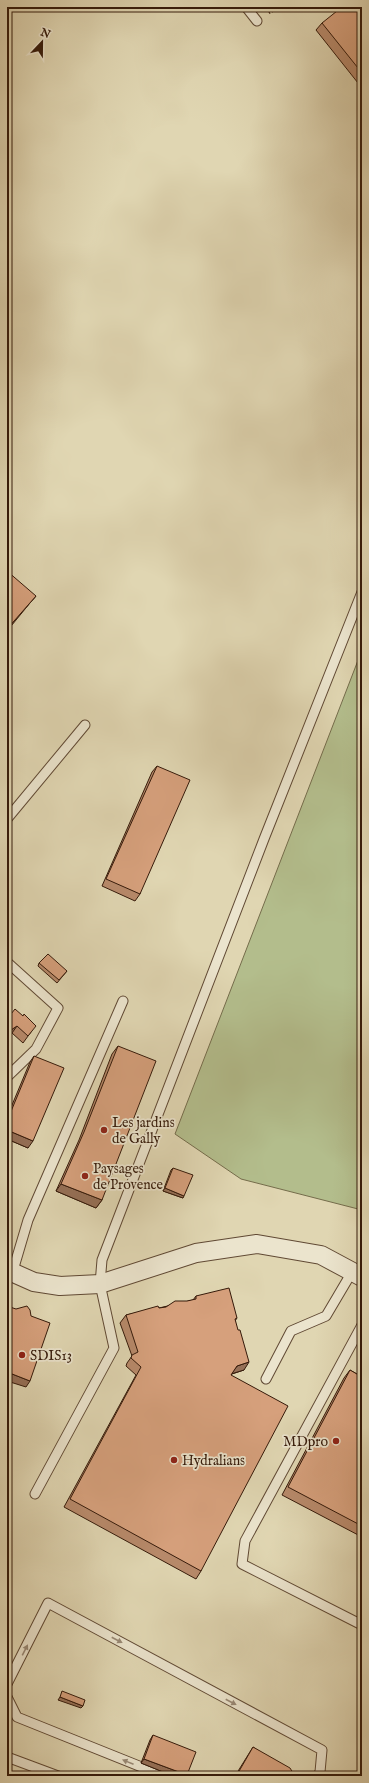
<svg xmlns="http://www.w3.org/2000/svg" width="369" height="1783" viewBox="0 0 369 1783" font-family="'IM FELL English',serif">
	<rect width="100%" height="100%" fill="#e0d6b2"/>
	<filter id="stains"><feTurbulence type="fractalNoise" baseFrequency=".005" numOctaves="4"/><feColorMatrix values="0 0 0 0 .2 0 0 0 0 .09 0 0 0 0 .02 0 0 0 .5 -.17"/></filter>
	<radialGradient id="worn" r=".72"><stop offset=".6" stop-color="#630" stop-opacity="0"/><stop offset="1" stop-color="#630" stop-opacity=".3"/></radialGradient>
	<path fill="#b3bd8c" stroke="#746c4b" d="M 362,650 L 362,1210 L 241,1179 L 175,1134 Z"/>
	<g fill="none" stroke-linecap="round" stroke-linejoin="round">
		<g stroke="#604934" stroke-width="11">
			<path id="service" d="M 246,7 L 257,21
				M 7,819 L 85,725
				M 7,962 L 58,1008 L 36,1049 L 7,1077
				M 12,1274 L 28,1220 L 123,1001
				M 362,1325 L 245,1541 L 242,1564 L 362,1625
				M 266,1379 L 291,1331 L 326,1316 L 352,1272
				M 35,1494 L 114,1348 L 100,1284 L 102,1260 L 264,839 L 362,592
				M 7,1684 L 48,1603 L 322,1750 L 320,1772 L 317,1776
				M 7,1697 L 17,1717 L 164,1776
				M 7,1757 L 58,1776"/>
		</g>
		<g stroke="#604934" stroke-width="20">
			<path id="minor" d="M 7,1270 L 34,1282 L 60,1286 L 100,1284 L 196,1253 L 257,1244 L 321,1255 L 362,1277"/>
		</g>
		<path stroke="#351a0a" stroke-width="2.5" stroke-dasharray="1 2" stroke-linecap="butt" d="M 269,13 L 279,7"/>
		<use href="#service" stroke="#ebe4cd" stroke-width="9"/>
		<use href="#minor" stroke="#ebe4cd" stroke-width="18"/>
	</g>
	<path fill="#b88a6b" stroke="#351a0a" d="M 362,7 L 362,81 L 358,83 L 316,30 L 322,23 Z
		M 157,766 L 140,894 L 135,901 L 102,886 L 152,772 Z
		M 39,963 L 67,971 L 57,983 L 38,966 Z
		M 7,1019 L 31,1032 L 23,1043 L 12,1033 L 10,1034 Z
		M 118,1046 L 102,1200 L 96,1208 L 56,1191 L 79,1140 L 112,1054 Z
		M 34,1056 L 28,1148 L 7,1139 L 7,1117 L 30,1062 Z
		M 173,1168 L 183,1198 L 163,1191 L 171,1170 Z
		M 196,1296 L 237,1318 L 235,1321 L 244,1370 L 232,1374 L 231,1375 L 201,1571 L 196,1579 L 64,1507 L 136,1375 L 126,1366 L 127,1363 L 132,1356 L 120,1323 L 126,1315 L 159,1308 L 193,1300 Z
		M 350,1370 L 362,1377 L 362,1537 L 282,1495 L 344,1378 Z
		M 153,1735 L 187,1776 L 173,1776 L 141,1763 L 150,1740 Z
		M 253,1747 L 295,1776 L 235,1776 Z"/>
	<path fill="#967057" stroke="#351a0a" d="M 362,78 L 362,81 L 358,83 Z
		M 36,596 L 30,603 L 7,631 L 7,629 Z
		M 17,1026 L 12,1033 L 7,1037 L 11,1030 Z
		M 7,1130 L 33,1141 L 28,1148 L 7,1139 Z
		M 61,1184 L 102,1200 L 96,1208 L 56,1191 Z
		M 165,1188 L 184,1196 L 183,1198 L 163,1191 Z
		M 249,1362 L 244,1370 L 231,1374 L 237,1366 Z
		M 7,1372 L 30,1381 L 26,1387 L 7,1381 Z
		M 60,1697 L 83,1706 L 81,1708 L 58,1700 Z
		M 144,1759 L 187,1775 L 187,1776 L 173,1776 L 141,1763 Z"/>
	<path fill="#d6a07c" stroke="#351a0a" d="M 342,7 L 362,7 L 362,73 L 322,23 Z
		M 7,571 L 36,596 L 7,629 Z
		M 157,766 L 190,780 L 140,894 L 106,879 Z
		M 48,954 L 67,971 L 59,980 L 39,963 Z
		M 7,968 L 8,969 L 10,982 L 7,987 Z
		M 15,1009 L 23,1016 L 24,1014 L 36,1026 L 28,1036 L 17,1026 L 11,1030 L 7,1042 L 7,1019 Z
		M 118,1046 L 156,1061 L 102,1200 L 61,1184 L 84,1132 Z
		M 34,1056 L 64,1068 L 33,1141 L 7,1130 L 7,1121 Z
		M 173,1168 L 193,1175 L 184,1196 L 165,1188 Z
		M 229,1288 L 237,1318 L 235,1319 L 238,1330 L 240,1330 L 249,1362 L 237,1366 L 231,1375 L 288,1406 L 201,1571 L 70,1499 L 141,1367 L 131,1358 L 132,1355 L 138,1352 L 126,1315 L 158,1306 L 159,1308 L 166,1307 L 175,1301 L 187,1301 L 196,1299 L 196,1296 Z
		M 7,1306 L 16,1309 L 27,1306 L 30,1310 L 31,1316 L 50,1323 L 30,1381 L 7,1372 Z
		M 350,1370 L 362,1377 L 362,1526 L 288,1487 Z
		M 62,1691 L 85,1700 L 83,1706 L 60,1697 Z
		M 153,1735 L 196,1752 L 187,1775 L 144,1759 Z
		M 253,1747 L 290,1768 L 295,1776 L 244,1776 L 238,1773 Z"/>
	<defs><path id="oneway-solid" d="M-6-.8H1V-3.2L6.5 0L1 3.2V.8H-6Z"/></defs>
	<g fill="#998975">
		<use href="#oneway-solid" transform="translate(117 1640) rotate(28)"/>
		<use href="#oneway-solid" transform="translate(25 1650) rotate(-63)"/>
		<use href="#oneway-solid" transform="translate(231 1702) rotate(28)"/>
		<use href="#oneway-solid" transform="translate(128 1762) rotate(-158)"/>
	</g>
	<g fill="#8f2418" stroke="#ebe4cd" stroke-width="1.5">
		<circle cx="104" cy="1130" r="4"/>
		<circle cx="85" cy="1176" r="4"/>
		<circle cx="22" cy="1355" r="4"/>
		<circle cx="336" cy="1441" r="4"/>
		<circle cx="174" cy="1460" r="4"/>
	</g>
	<g text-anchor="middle" stroke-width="3.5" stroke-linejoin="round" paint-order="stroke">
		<g font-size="14" fill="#351a0a" stroke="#ebe4cd" text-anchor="start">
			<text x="112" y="1127">Les jardins<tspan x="112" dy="16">de Gally</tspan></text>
			<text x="93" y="1173">Paysages<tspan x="93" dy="16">de Provence</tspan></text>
			<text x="30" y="1360">SDIS13</text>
			<text x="328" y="1446" text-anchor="end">MDpro</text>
			<text x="182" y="1465">Hydralians</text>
		</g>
	</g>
	<rect width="369" height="1783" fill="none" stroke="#e0d6b2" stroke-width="24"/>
	<rect x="8" y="8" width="353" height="1767" fill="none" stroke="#351a0a" stroke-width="2"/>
	<rect x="12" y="12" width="345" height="1759" fill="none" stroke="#351a0a"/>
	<g transform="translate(42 42) rotate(22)" stroke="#ebe4cd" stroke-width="3" paint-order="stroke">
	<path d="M0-3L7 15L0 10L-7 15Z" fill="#351a0a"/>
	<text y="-6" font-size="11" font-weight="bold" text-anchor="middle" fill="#351a0a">N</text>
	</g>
	<rect width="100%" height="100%" filter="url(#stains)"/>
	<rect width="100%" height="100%" fill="url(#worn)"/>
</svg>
